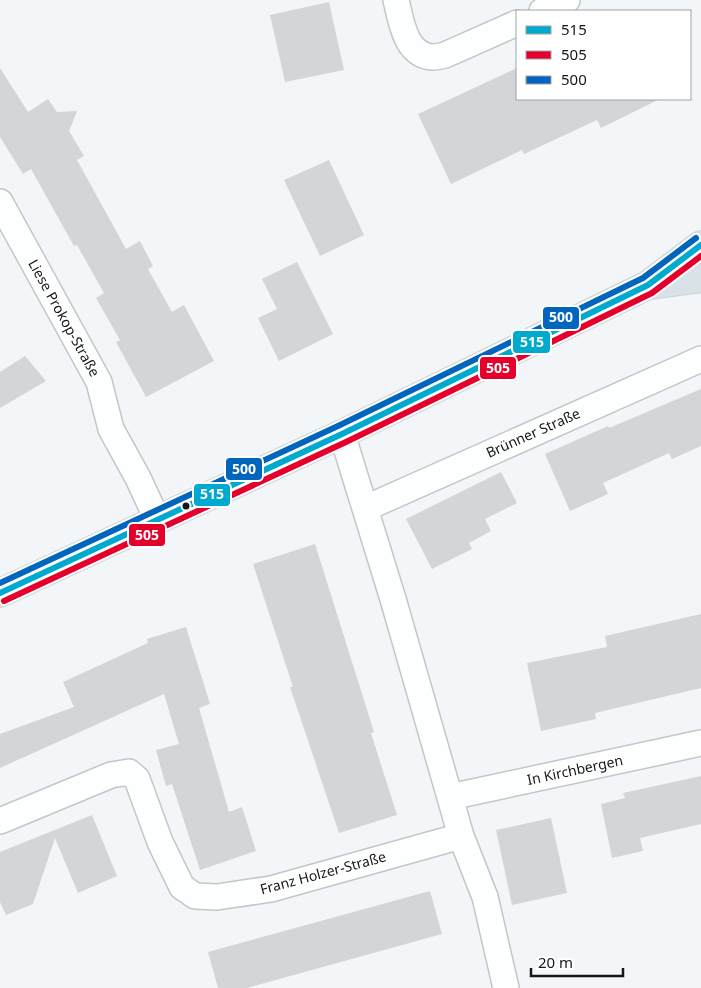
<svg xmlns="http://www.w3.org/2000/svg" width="701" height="988" viewBox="0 0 701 988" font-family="'Noto Sans',sans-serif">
	<rect width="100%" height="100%" fill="#f3f6f8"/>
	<path fill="#d3d5d6" d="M 329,2 L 344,70 L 285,82 L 270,15 Z
		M 0,68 L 28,112 L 48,99 L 57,112 L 77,111 L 69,131 L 84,156 L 77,160 L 126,249 L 140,241 L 153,266 L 148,269 L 172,312 L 184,305 L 214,361 L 146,397 L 116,342 L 120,340 L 96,298 L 104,293 L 77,245 L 74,246 L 31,169 L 23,174 L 0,137 Z
		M 517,68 L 517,99 L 660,99 L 601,128 L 597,120 L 524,154 L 522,150 L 451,184 L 418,114 Z
		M 329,160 L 364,235 L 320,256 L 284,180 Z
		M 297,262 L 333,334 L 279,361 L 258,318 L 277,309 L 262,279 Z
		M 25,356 L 46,381 L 0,408 L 0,372 Z
		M 701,389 L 701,446 L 672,459 L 669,453 L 603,483 L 608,494 L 570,511 L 545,454 L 608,426 L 609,428 Z
		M 501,472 L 517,503 L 485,519 L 491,531 L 469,543 L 472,549 L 432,569 L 406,519 Z
		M 315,544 L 374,732 L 371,733 L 397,815 L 339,833 L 290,687 L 293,687 L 253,564 Z
		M 701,614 L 701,688 L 595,713 L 596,719 L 541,731 L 527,663 L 607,647 L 605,636 Z
		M 186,627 L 210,704 L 199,708 L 229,812 L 242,807 L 256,851 L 200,870 L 172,784 L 166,786 L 156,750 L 179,744 L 164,694 L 0,768 L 0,734 L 74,707 L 63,682 L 148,643 L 147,639 Z
		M 701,776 L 701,824 L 640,838 L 643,851 L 612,858 L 601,804 L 625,798 L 623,793 Z
		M 92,815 L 117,876 L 78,893 L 55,838 L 33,904 L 6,915 L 0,902 L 0,852 Z
		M 551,818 L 567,893 L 512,905 L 496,830 Z
		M 430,891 L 442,934 L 247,988 L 218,988 L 208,952 Z"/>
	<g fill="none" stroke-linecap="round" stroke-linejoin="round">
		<g stroke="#c4c6c8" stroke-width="28">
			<path id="minor" d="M 396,0 C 401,20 405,56 433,57 C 437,57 441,56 445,55 L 517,23
				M 542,11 L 567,0
				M 0,202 L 99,382 L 111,429 L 138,478 L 157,519
				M 342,434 L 393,599 L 461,836 L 485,897 L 506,988
				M 366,508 L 701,359
				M 450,797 L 701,743
				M 0,821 L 111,775 L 129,772 L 137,779 L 160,842 L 182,887 L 195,896 L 217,897 L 271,889 L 461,836"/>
		</g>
		<g stroke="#d1d2d3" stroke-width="30">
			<path id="primary" d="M 650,285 L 701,278
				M 0,593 L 342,434 L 648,285 L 701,245"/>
		</g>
		<use href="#minor" stroke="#fdfefe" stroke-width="25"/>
		<use href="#primary" stroke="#d9e2e7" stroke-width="28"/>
		<g stroke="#fff" stroke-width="10">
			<path id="bus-1" d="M 0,593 L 342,434 L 648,285 L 701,245"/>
		</g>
		<g stroke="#fff" stroke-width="10">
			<path id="bus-2" d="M 4,601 L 346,442 L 652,293 L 701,256"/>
		</g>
		<g stroke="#fff" stroke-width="10">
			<path id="bus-3" d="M 0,583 L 338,426 L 643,278 L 696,238"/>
		</g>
		<use href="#bus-1" stroke="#00a9ce" stroke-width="6"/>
		<use href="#bus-2" stroke="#e4002b" stroke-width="6"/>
		<use href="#bus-3" stroke="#0065bd" stroke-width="6"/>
	</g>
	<circle fill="#151718" stroke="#fff" stroke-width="2" cx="186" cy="506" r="4.5"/>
	<g text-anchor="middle" stroke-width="4" stroke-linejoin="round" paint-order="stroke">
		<g font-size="14" fill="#151718" stroke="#fff">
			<text transform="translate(64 318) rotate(61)" y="5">Liese Prokop-Straße</text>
			<text transform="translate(533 433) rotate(-24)" y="5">Brünner Straße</text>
			<text transform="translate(575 770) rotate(-12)" y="5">In Kirchbergen</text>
			<text transform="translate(323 873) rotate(-15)" y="5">Franz Holzer-Straße</text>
		</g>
	</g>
	<g stroke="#fff" stroke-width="2">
		<rect x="542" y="306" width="38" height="24" rx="5" fill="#0065bd"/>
		<rect x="512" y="330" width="39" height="24" rx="5" fill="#00a9ce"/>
		<rect x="479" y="356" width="38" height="24" rx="5" fill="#e4002b"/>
		<rect x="225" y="457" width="38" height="24" rx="5" fill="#0065bd"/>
		<rect x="193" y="483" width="38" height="24" rx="5" fill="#00a9ce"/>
		<rect x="128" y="523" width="38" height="24" rx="5" fill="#e4002b"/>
	</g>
	<g font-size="14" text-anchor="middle" font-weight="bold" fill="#fff">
		<text x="561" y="322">500</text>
		<text x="532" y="347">515</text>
		<text x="498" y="373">505</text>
		<text x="244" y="474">500</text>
		<text x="212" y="499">515</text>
		<text x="147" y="540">505</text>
	</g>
	<rect x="516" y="10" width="175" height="90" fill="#ffffff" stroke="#a1a2a3"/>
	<rect x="526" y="26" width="25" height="8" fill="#00a9ce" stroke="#a1a2a3"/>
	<text x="561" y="35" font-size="15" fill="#151718">515</text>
	<rect x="526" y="51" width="25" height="8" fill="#e4002b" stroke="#a1a2a3"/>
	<text x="561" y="60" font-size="15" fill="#151718">505</text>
	<rect x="526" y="76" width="25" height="8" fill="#0065bd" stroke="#a1a2a3"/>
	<text x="561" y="85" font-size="15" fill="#151718">500</text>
	<path d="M531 968v8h92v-8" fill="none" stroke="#151718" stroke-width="2.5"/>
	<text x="538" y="968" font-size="15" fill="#151718" stroke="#ffffff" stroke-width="4" paint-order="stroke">20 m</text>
</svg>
